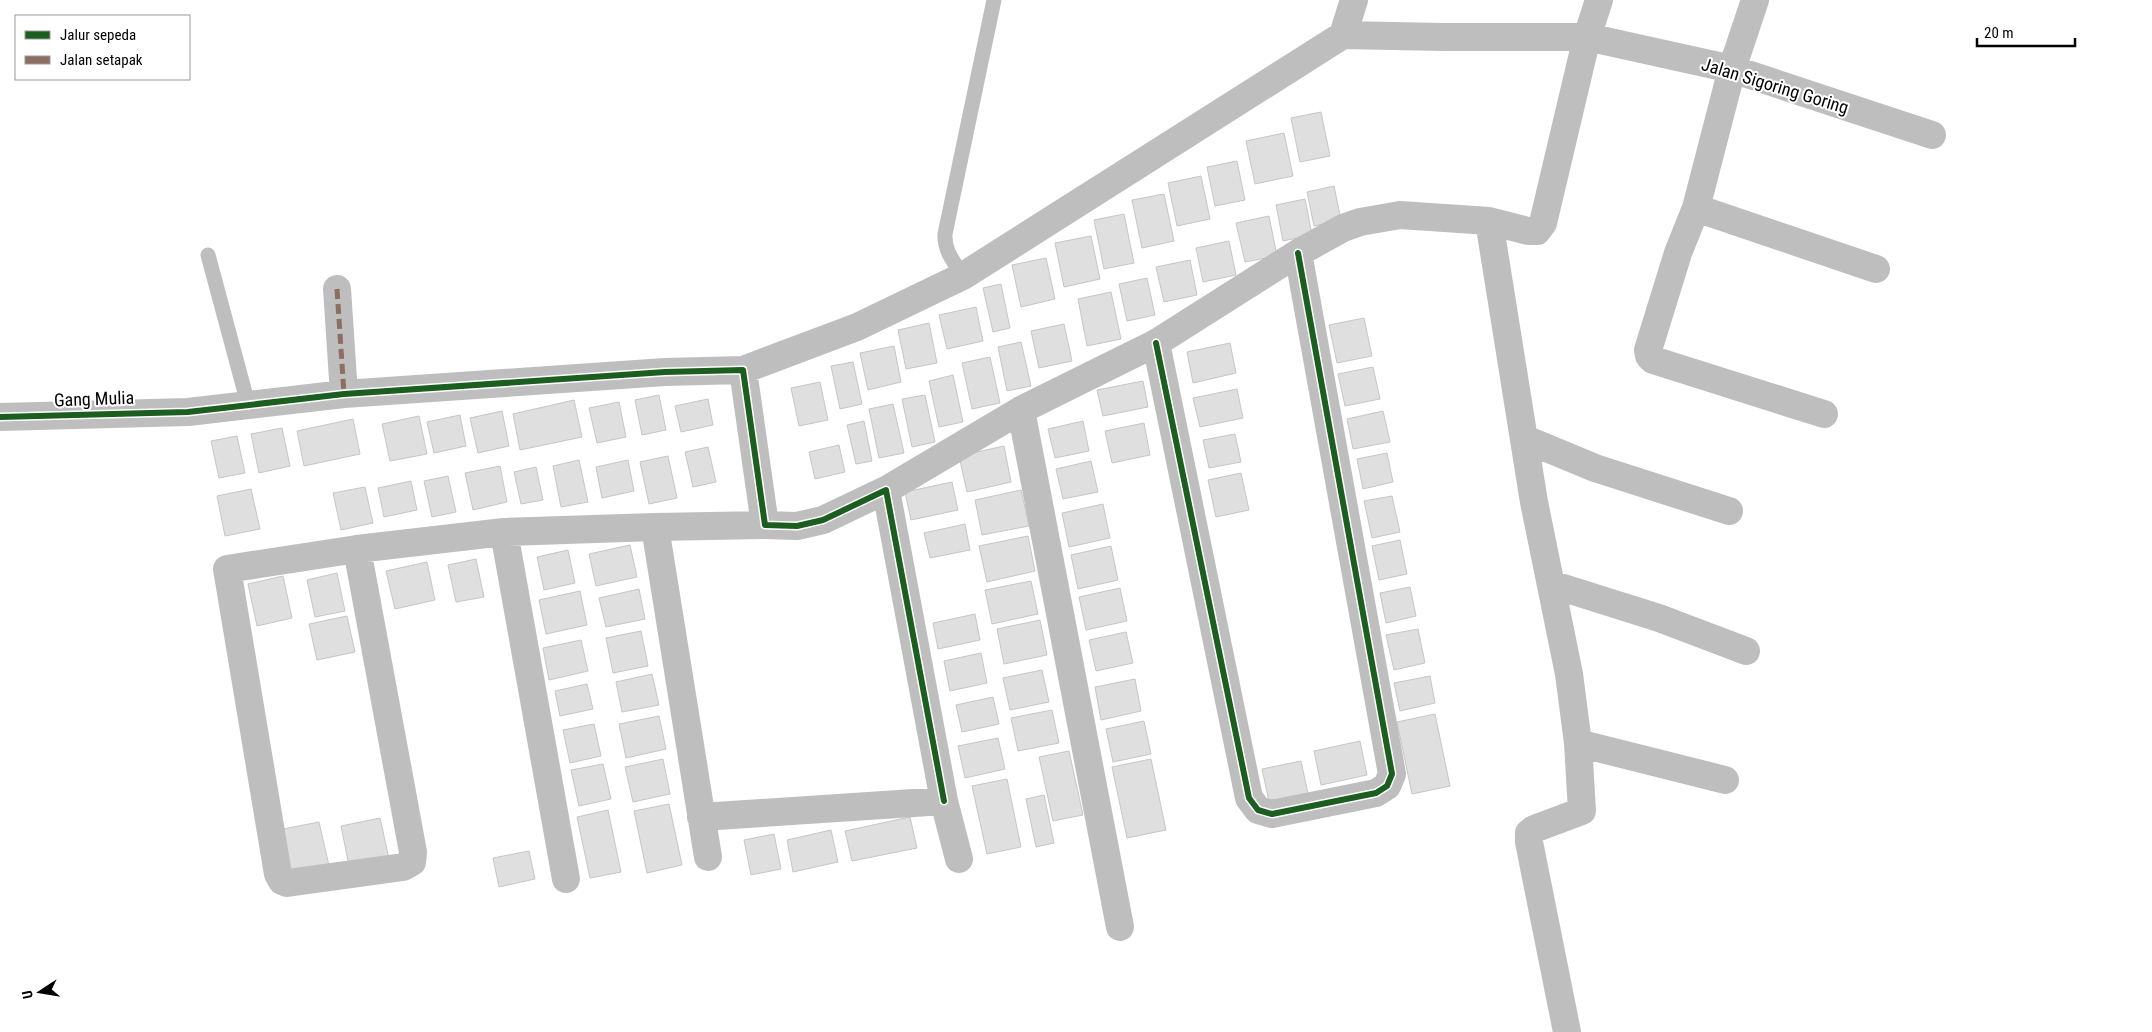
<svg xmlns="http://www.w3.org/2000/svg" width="2152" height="1032" viewBox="0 0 2152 1032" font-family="'Roboto Condensed',sans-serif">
	<rect width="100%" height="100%" fill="#fff"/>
	<path fill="#dfdfdf" stroke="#c6c6c6" d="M 1321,112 L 1330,156 L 1300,162 L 1291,118 Z
		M 1284,133 L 1293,176 L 1255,184 L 1246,141 Z
		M 1237,161 L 1245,200 L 1215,206 L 1207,167 Z
		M 1201,176 L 1210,219 L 1177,226 L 1168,183 Z
		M 1334,186 L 1341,220 L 1314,226 L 1307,192 Z
		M 1164,194 L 1174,241 L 1142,248 L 1132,200 Z
		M 1305,199 L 1312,235 L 1283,241 L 1276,205 Z
		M 1124,214 L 1134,263 L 1104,269 L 1094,220 Z
		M 1269,216 L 1277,256 L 1245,262 L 1236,223 Z
		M 1091,236 L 1100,279 L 1064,287 L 1055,243 Z
		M 1229,241 L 1236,275 L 1203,282 L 1196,248 Z
		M 1046,258 L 1055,299 L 1021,307 L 1012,265 Z
		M 1190,260 L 1197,295 L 1164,302 L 1156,267 Z
		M 1147,278 L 1155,315 L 1127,321 L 1119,284 Z
		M 1001,284 L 1010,328 L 993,332 L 983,288 Z
		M 1111,292 L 1121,339 L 1087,346 L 1078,299 Z
		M 976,307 L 983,341 L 947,349 L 939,315 Z
		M 1364,318 L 1372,356 L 1337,363 L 1329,325 Z
		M 929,323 L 937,363 L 906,369 L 898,330 Z
		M 1064,324 L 1072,361 L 1039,368 L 1031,331 Z
		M 1021,342 L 1031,386 L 1007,391 L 998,347 Z
		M 1230,343 L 1236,373 L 1193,383 L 1187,352 Z
		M 894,346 L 901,382 L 868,390 L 860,353 Z
		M 990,357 L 1000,403 L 972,409 L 962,363 Z
		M 853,362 L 862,404 L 840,409 L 831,366 Z
		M 1373,367 L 1380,399 L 1345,406 L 1338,374 Z
		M 953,375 L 963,422 L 939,427 L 929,381 Z
		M 1143,381 L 1148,407 L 1103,416 L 1097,390 Z
		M 820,382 L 828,420 L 799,426 L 791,388 Z
		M 1237,389 L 1243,418 L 1200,427 L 1193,398 Z
		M 659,395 L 666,430 L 642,435 L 635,400 Z
		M 925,395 L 935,442 L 912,447 L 902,399 Z
		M 708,399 L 713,425 L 681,432 L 675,406 Z
		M 574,400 L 582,437 L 520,450 L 513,414 Z
		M 619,402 L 626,437 L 597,443 L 589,408 Z
		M 893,404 L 904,453 L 879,458 L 869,409 Z
		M 502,411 L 509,446 L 478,453 L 470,418 Z
		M 1383,411 L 1390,442 L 1353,449 L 1347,419 Z
		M 460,415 L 466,446 L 434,453 L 427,422 Z
		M 419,416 L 427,454 L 390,461 L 382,424 Z
		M 353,419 L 360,454 L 304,466 L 297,431 Z
		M 864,421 L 872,461 L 856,464 L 847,425 Z
		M 1083,421 L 1089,451 L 1055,458 L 1048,429 Z
		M 1144,423 L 1150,455 L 1112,463 L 1105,431 Z
		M 282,428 L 290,466 L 259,473 L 251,434 Z
		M 1235,434 L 1241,462 L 1209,468 L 1203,440 Z
		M 237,436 L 245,473 L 219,478 L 211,441 Z
		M 839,445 L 845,472 L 815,479 L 809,452 Z
		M 1004,446 L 1011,482 L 967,492 L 959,456 Z
		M 708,447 L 716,482 L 693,487 L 685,452 Z
		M 1387,453 L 1393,482 L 1363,489 L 1357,459 Z
		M 668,456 L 677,498 L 649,504 L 640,462 Z
		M 579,460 L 588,502 L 561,507 L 553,466 Z
		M 628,460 L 634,491 L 602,498 L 596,467 Z
		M 1091,461 L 1098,492 L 1063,499 L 1056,469 Z
		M 500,466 L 507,502 L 473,510 L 465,473 Z
		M 536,467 L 543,500 L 521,504 L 514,472 Z
		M 1241,473 L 1249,510 L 1216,517 L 1208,480 Z
		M 448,476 L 456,512 L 432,517 L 424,481 Z
		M 411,481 L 417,510 L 384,517 L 378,488 Z
		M 952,482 L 958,510 L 911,520 L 905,492 Z
		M 365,487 L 373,523 L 341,530 L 333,493 Z
		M 251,489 L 260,529 L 225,536 L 217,496 Z
		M 1021,490 L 1029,526 L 982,535 L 975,500 Z
		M 1392,496 L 1400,532 L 1372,538 L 1364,501 Z
		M 1103,504 L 1110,538 L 1069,547 L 1062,513 Z
		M 965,524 L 970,550 L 930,558 L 924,533 Z
		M 1028,536 L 1035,571 L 987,582 L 979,546 Z
		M 1400,540 L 1407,574 L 1379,580 L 1372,546 Z
		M 630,545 L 637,577 L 596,586 L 589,554 Z
		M 1111,546 L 1118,580 L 1078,589 L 1071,555 Z
		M 568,550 L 575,583 L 544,590 L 537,557 Z
		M 476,559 L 484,597 L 456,602 L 448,565 Z
		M 427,562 L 435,600 L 395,609 L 386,571 Z
		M 337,573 L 345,611 L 315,617 L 307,580 Z
		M 283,576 L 292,618 L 257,626 L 248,584 Z
		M 1031,581 L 1038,614 L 992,624 L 985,590 Z
		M 1410,587 L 1416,616 L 1386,623 L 1380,593 Z
		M 1120,588 L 1127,621 L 1086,630 L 1079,597 Z
		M 639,589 L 645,619 L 606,627 L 599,598 Z
		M 580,591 L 587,625 L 546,634 L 539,600 Z
		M 975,614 L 980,640 L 938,649 L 933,623 Z
		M 347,616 L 355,652 L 317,660 L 309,624 Z
		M 1040,620 L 1047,655 L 1004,664 L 997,629 Z
		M 1418,629 L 1425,663 L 1394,670 L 1386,635 Z
		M 641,631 L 648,666 L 613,673 L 606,638 Z
		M 1126,632 L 1133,663 L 1096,671 L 1089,640 Z
		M 581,640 L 588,671 L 549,680 L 543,648 Z
		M 981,653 L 987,683 L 950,691 L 944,661 Z
		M 1042,670 L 1049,702 L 1010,710 L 1003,678 Z
		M 652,674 L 659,705 L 622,712 L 616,682 Z
		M 1430,676 L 1435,703 L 1400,711 L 1394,683 Z
		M 1135,679 L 1141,711 L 1101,720 L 1095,687 Z
		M 587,684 L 593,709 L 560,716 L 555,691 Z
		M 993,697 L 999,724 L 962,732 L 956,705 Z
		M 1052,710 L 1059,743 L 1018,751 L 1011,718 Z
		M 1435,714 L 1450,786 L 1412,794 L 1397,722 Z
		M 659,716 L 666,749 L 626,758 L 619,724 Z
		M 1144,721 L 1151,754 L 1113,762 L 1106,729 Z
		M 594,724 L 601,756 L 570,763 L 563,730 Z
		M 998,738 L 1005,769 L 965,778 L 958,746 Z
		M 1360,741 L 1367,775 L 1321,785 L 1314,751 Z
		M 1069,751 L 1083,815 L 1053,821 L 1039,757 Z
		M 663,759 L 670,794 L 633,802 L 625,767 Z
		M 1151,759 L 1166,830 L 1127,838 L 1112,767 Z
		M 1301,761 L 1309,798 L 1270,806 L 1262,769 Z
		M 603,764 L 611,799 L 579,806 L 571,770 Z
		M 1007,779 L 1021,847 L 987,854 L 972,786 Z
		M 1044,795 L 1054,843 L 1036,847 L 1026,799 Z
		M 669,804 L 682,865 L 647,873 L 634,811 Z
		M 608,810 L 621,872 L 590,878 L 577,817 Z
		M 910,817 L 917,848 L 852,861 L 845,831 Z
		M 380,818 L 390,863 L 350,871 L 341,826 Z
		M 319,822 L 330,870 L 289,879 L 278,830 Z
		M 831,830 L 838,862 L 793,872 L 787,840 Z
		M 774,834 L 781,869 L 751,875 L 744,840 Z
		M 529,851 L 535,879 L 499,887 L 493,858 Z"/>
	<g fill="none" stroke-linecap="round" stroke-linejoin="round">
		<path stroke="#bebebe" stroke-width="15" d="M 208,255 L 248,404
			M 963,276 C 954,262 944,251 945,234 L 994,0"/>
		<path stroke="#bebebe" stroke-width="28" d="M 1354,0 L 1343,35 L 1443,37 L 1587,37 L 1732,69 L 1932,135
			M 1755,0 L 1732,69 L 1696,208 L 1678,253 L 1648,350 L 1649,356 L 1653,360 L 1824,414
			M 1696,208 L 1876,269
			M 337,289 L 344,394
			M 1156,343 L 1249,798 L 1258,810 L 1272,814 L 1376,793 L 1387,786 L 1392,774 L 1298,253
			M 743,370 L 857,327 L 963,276 L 1343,35
			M 1021,410 L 1120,927
			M 0,417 L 188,412 L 344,394 L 665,372 L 743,370 L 765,525 L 797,526 L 823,520 L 886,490 L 944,801
			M 1525,439 L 1595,468 L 1729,511
			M 886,490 L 1021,410 L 1156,343 L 1298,253 L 1343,228 L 1360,222 L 1400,215 L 1489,221
			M 655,527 L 765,525
			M 504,532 L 655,527 L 708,857
			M 357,549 L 413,852 L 412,862 L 403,867 L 287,883 L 282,881 L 278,874 L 227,569 Z
			M 357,549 L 504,532 L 566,879
			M 1551,584 L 1659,618 L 1746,651
			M 1578,743 L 1725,780
			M 701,817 L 944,801 L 959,859
			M 1567,1032 L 1529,842 L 1529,833 L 1534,829 L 1582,811 L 1578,743 L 1569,674 L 1534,502 L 1489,221 L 1528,231 L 1537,231 L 1543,223 L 1587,37 L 1599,0"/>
		<path stroke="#8d6e63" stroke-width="5" stroke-dasharray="10 5" stroke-linecap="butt" d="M 337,289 L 344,394"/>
		<g stroke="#fff" stroke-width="9">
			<path id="cycleway" d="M 1156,343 L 1249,798 L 1258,810 L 1272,814 L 1376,793 L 1387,786 L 1392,774 L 1298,253
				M 0,417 L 188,412 L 344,394 L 665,372 L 743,370 L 765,525 L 797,526 L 823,520 L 886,490 L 944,801"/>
		</g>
		<use href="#cycleway" stroke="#1b5e20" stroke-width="6"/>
	</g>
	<g text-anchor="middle" stroke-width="4" stroke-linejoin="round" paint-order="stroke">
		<g font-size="18" fill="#000" stroke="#fff">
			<text transform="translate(1775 86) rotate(17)" y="6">Jalan Sigoring Goring</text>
			<text transform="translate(94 399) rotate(-2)" y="6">Gang Mulia</text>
		</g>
	</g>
	<rect x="15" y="15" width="175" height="65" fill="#ffffff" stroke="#999999"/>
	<rect x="25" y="31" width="25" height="8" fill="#1b5e20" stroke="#999999"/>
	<text x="60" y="40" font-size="15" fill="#000000">Jalur sepeda</text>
	<rect x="25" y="56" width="25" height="8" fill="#8d6e63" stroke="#999999"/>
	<text x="60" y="65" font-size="15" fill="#000000">Jalan setapak</text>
	<g transform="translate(40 992) rotate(258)" stroke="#ffffff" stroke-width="4" paint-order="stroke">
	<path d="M0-4L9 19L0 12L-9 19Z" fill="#000000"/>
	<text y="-8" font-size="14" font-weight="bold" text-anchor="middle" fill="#000000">U</text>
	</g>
	<path d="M1977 38v8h98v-8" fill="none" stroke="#000000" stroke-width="2.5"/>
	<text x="1984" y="38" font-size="15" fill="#000000" stroke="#ffffff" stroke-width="4" paint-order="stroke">20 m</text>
</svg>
